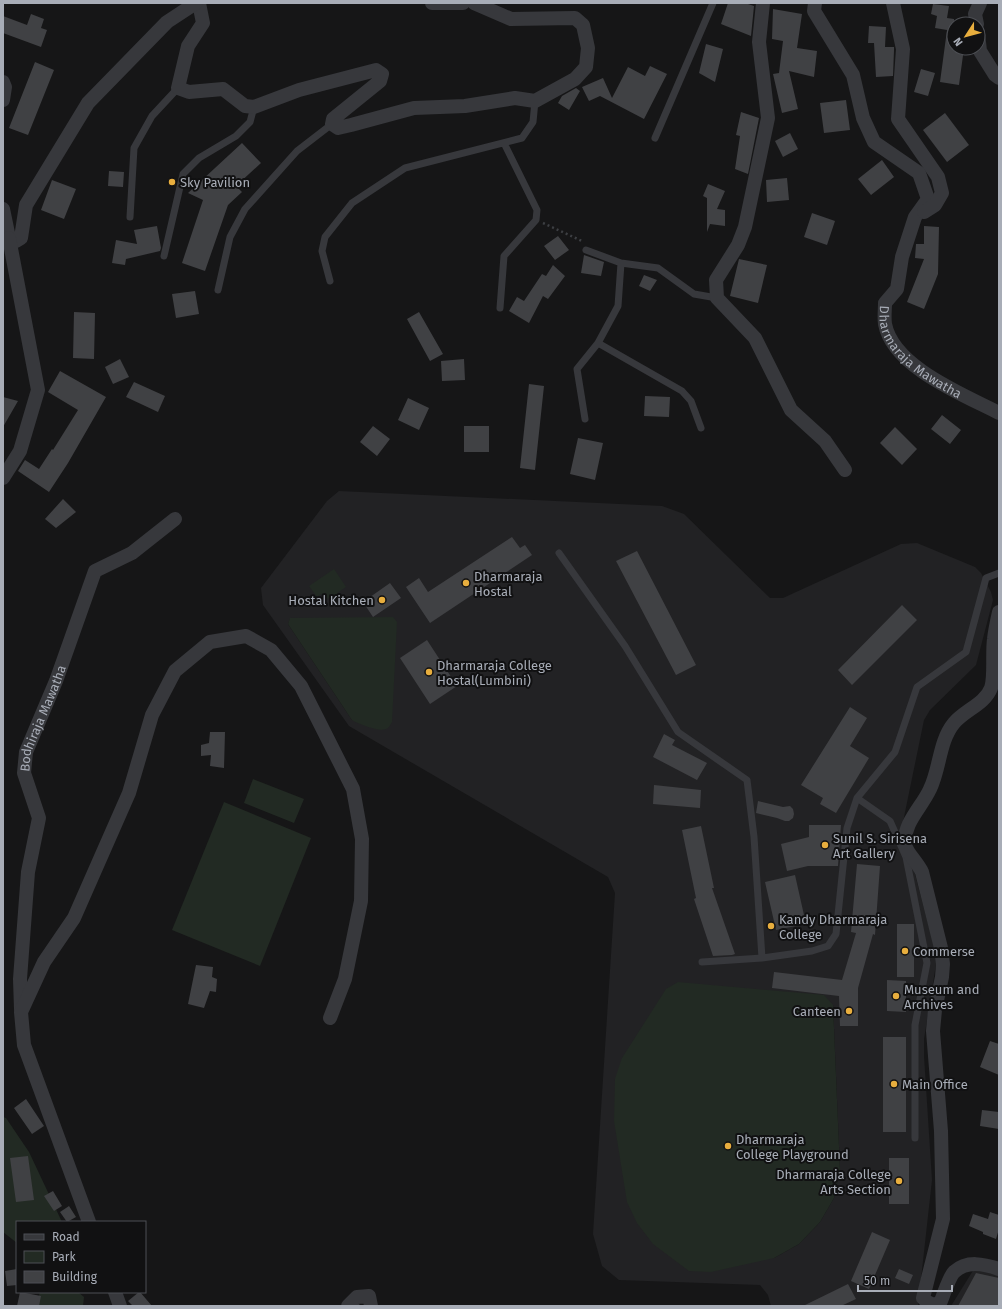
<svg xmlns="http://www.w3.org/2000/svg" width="1002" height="1309" viewBox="0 0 1002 1309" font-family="'Fira Sans',sans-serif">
	<rect width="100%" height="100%" fill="#161617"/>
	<path fill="#222224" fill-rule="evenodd" d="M 339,491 L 662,506 L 684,514 L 770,598 L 783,598 L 901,544 L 917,543 L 975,567 L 981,573 L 991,592 L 993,600 L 976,665 L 930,710 L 924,720 L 903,822 L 904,832 L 937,958 L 924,1039 L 924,1056 L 932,1180 L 918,1306 L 771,1306 L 768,1295 L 760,1285 L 619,1280 L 602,1266 L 593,1234 L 615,893 L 608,877 L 349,726 L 263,605 L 261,588 L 327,501 ZM 290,619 L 352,720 L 288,624 ZM 833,1005 L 840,1170 L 834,1198 L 820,1222 L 799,1244 L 774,1258 Z
		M 974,1269 L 999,1272 L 999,1306 L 951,1306 Z"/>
	<path fill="#222a23" d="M 334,569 L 346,587 L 337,593 L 341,601 L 335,605 L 330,597 L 325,600 L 321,594 L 317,597 L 309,586 Z
		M 393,617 L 397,622 L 392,722 C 390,725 389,728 386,729 C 378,732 359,724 352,720 L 288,624 L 290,618 Z
		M 253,779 L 304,799 L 294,823 L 244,803 Z
		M 224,802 L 311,838 L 260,966 L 172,930 Z
		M 678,982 L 824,995 L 833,1005 L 840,1170 L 834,1198 L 820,1222 L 799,1244 L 774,1258 L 711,1272 L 689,1271 L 653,1244 L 637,1223 L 627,1202 L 614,1121 L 615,1079 L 622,1058 L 666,989 Z
		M 3,1117 L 6,1118 L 29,1152 L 62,1222 L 17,1222 L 17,1243 L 3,1232 Z
		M 40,1292 L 78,1292 L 84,1297 L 83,1306 L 36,1306 Z"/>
	<path fill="#404144" d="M 728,3 L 745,3 L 754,6 L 751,36 L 721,24 Z
		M 933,4 L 949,6 L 947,18 L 954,19 L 954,48 L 964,48 L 959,85 L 940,82 L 947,30 L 935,28 L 937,16 L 931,14 Z
		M 773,9 L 802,14 L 797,48 L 817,51 L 814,77 L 789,71 L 798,109 L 782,113 L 773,74 L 779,73 L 783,41 L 772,39 Z
		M 31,14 L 44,19 L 41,28 L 47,30 L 41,47 L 3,33 L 3,16 L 27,25 Z
		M 869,26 L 886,27 L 885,47 L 894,47 L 894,50 L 893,76 L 876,77 L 874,43 L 868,43 Z
		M 706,44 L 723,49 L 715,82 L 699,73 Z
		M 35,62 L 54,70 L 28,135 L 9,128 Z
		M 650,66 L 667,74 L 644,119 L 600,96 L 589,101 L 582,87 L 603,78 L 612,98 L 628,67 L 645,76 Z
		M 921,69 L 935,73 L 928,96 L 914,92 Z
		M 576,88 L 580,91 L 569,110 L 558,103 L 562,96 Z
		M 846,100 L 850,130 L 824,133 L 820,103 Z
		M 741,112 L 759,118 L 748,174 L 735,169 L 740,136 L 736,135 Z
		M 945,113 L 969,145 L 947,162 L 923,130 Z
		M 790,133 L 798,149 L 783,157 L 775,141 Z
		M 242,143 L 261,163 L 236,186 L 242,192 L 228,205 L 205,271 L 182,263 L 203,200 L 188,193 Z
		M 882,160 L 894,177 L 871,195 L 858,179 Z
		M 109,171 L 124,172 L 123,187 L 108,186 Z
		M 787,178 L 789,200 L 767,202 L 766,180 Z
		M 52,180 L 76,189 L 64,219 L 41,210 Z
		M 708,184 L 725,191 L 717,209 L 725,210 L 725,226 L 710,224 L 707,232 L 707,198 L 703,196 Z
		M 812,213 L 835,221 L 827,245 L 804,237 Z
		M 157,226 L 161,248 L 160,251 L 126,259 L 125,265 L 112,263 L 116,240 L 137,244 L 134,230 Z
		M 924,226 L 939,227 L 938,274 L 924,309 L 907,302 L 924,259 L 915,258 L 916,244 L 924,244 Z
		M 558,236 L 569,250 L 555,260 L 544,246 Z
		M 584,255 L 604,262 L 601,276 L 581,273 Z
		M 739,259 L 767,265 L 758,303 L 730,296 Z
		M 553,265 L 565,276 L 548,299 L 543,296 L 529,323 L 509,311 L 517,297 L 524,301 L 542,274 L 546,276 Z
		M 644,275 L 657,280 L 650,291 L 639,286 Z
		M 195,291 L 199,314 L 176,318 L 172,294 Z
		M 74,312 L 95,313 L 94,359 L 73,358 Z
		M 419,312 L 443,354 L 430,361 L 407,319 Z
		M 120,359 L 129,377 L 113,384 L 105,367 Z
		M 464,359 L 465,380 L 442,381 L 441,361 Z
		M 60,371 L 106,397 L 68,463 L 49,492 L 18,471 L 25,460 L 39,469 L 52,449 L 53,450 L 78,410 L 48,392 Z
		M 134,382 L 165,396 L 158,412 L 126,397 Z
		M 529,384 L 544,386 L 535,470 L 520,468 Z
		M 645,396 L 670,397 L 669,417 L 644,416 Z
		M 3,397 L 18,401 L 3,427 Z
		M 408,398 L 429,408 L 419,430 L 398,420 Z
		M 942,415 L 961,430 L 950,444 L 931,429 Z
		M 373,426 L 390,439 L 377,456 L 360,442 Z
		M 464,426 L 489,426 L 489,452 L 464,452 Z
		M 895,427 L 917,449 L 902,465 L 880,443 Z
		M 578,438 L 603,443 L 595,480 L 570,474 Z
		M 63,499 L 76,512 L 56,528 L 45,519 Z
		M 512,537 L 520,548 L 525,545 L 532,555 L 430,623 L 406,587 L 419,578 L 428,592 Z
		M 637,551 L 696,665 L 676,675 L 616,561 Z
		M 390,583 L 401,598 L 373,617 L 363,602 Z
		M 902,605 L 917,620 L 852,685 L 838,670 Z
		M 427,640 L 457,686 L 430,704 L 400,658 Z
		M 850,707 L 867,718 L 850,746 L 869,758 L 836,813 L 820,804 L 823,798 L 801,785 Z
		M 210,732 L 225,732 L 224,768 L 210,766 L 211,755 L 201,756 L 201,745 L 209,743 Z
		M 664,734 L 675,740 L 672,745 L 707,763 L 697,780 L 653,757 Z
		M 654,785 L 701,790 L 700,808 L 653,804 Z
		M 758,801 L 783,807 L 790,806 L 793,809 L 794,814 L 793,818 L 789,821 L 785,821 L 777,818 L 756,813 Z
		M 809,825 L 841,825 L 838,866 L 808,866 L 787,871 L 781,844 L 809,837 Z
		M 701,826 L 714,888 L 712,888 L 735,954 L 732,955 L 713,956 L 694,899 L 696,898 L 682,830 Z
		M 857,864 L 880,866 L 875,935 L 873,934 L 858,988 L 858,1026 L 840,1026 L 839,996 L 772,988 L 774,972 L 842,980 L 856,933 L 851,932 Z
		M 795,875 L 806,924 L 776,930 L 765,882 Z
		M 897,924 L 914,924 L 914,977 L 897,977 Z
		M 196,965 L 213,967 L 212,977 L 217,979 L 216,992 L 210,991 L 204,1008 L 188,1004 Z
		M 887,980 L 906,981 L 906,1012 L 887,1011 Z
		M 883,1037 L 906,1037 L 906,1132 L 883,1132 Z
		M 990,1041 L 999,1044 L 999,1075 L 980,1067 Z
		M 26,1099 L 44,1126 L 32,1134 L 14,1108 Z
		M 982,1110 L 999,1112 L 999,1129 L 980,1126 Z
		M 28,1156 L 34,1200 L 16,1202 L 10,1158 Z
		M 889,1158 L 909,1158 L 909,1204 L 889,1204 Z
		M 53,1191 L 62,1206 L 54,1211 L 44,1196 Z
		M 69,1206 L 76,1217 L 67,1222 L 60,1212 Z
		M 990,1212 L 999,1215 L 999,1229 L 996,1239 L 983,1234 L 983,1232 L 969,1226 L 973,1214 L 988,1219 Z
		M 872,1232 L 890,1240 L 869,1289 L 851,1281 Z
		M 17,1269 L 17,1285 L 7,1286 L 5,1271 Z
		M 899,1269 L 913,1275 L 909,1284 L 895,1278 Z
		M 976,1273 L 999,1278 L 999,1306 L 958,1306 Z
		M 848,1284 L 856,1299 L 841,1306 L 803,1306 Z
		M 20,1292 L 41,1296 L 39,1306 L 17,1306 Z
		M 139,1292 L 140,1292 L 152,1306 L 133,1306 L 128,1301 Z"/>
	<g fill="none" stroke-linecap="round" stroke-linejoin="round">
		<path stroke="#3d3f43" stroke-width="2.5" stroke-dasharray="2 3" stroke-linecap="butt" d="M 543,223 L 582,241"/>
		<path stroke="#37383c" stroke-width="7" d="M 655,138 L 713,3
			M 130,217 L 134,148 L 152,116 L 178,88
			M 586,250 L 621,263 L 658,268 L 694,294 L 717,298
			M 164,256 L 183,174 L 199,158 L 236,136 L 250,122 L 254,107
			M 330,281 L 322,251 L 325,237 L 352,203 L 405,168 L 522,138 L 533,122 L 535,101
			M 218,290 L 230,237 L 245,209 L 297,151 L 332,124
			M 500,308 L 504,256 L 536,220 L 537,210 L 504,143
			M 598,343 L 682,391 L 691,401 L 701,428
			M 585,419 L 577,369 L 598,343 L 618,306 L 621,263
			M 559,553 L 625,646 L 678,732 L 747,780 L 754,837 L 762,958
			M 857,798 L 890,821 L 906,857 L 927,963 L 915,1025 L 915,1138
			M 702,962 L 762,958 L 812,951 L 828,946 L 836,934 L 847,828 L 857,798 L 895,752 L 917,687 L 966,652 L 986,578 L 999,573"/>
		<g stroke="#37383c" stroke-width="14">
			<path d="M 199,3 L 203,23 L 188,46 L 178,88 L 189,92 L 223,89 L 245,106 L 254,107 L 299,90 L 376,70 L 382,74 L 380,81 L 333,119 L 332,124 L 338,128 L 351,125 L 414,108 L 465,106 L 515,98 L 535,101 L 575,79 L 586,67 L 588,48 L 583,25 L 575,18 L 511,19 L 474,3"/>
			<path d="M 432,3 L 463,3"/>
			<path d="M 763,3 L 759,42 L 768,118 L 745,227 L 738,245 L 716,280 L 717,298 L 755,338 L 791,410 L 825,441 L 845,470"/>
			<path id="s1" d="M 815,3 L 814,11 L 853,75 L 863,118 L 874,142 L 919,173 L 928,199 L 915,217 L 902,257 L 897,289 L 885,303 C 885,309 884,318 885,324 C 893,367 964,395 999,413"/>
			<path d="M 893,3 L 903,49 L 898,119 L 938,177 L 942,193 L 935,205 L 924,212"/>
			<path d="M 977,24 L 975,14 L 980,3"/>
			<path d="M 978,33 L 980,51 L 995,75 L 999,78"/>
			<path d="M 3,82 L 5,87 L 3,100"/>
			<path d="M 3,209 L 9,238 L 16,241 L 21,238 L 26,205 L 88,103 L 167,22 L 196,3"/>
			<path d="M 3,478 L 20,451 L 38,390 L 9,238"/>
			<path d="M 999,612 C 997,621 995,630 994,639 C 992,652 995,678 991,688 C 985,704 965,710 954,723 C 939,741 940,769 930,789 C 922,807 903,823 905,844 C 906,852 918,863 922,872 L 941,948 L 943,964 L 942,977 L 935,1010 L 933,1031 L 941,1131 L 943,1219 L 923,1298 C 928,1304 936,1307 941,1301 C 944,1294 949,1277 954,1272 C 967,1260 984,1264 999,1269"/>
			<path id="s2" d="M 21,1009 L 20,979 L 28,872 L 39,818 L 24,773 L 26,752 L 56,681 L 95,571 L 132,553 L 175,519"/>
			<path d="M 89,1222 L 24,1045 L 21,1012 L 44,962 L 74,918 L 129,793 L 152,715 L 175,671 L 210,642 L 246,636 L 271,650 L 301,686 L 353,789 L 362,839 L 361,901 L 345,979 L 330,1018"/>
			<path d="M 115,1292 L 120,1306"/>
			<path d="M 348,1306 L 357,1297 L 369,1296 L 371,1306"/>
		</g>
	</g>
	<g fill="#e8ae3e" stroke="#111112" stroke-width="1.5">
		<circle cx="172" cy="182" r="4"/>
		<circle cx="466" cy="583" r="4"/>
		<circle cx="382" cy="600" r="4"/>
		<circle cx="429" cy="672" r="4"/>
		<circle cx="825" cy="845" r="4"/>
		<circle cx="771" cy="926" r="4"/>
		<circle cx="905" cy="951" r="4"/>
		<circle cx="896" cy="996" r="4"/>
		<circle cx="849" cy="1011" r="4"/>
		<circle cx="894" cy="1084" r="4"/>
		<circle cx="728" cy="1146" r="4"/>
		<circle cx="899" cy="1181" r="4"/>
	</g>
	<g text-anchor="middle" stroke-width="4" stroke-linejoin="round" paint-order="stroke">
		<g font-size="13" fill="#a8adb7" stroke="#111112" text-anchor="start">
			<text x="180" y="187">Sky Pavilion</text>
			<text x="474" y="581">Dharmaraja<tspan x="474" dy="15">Hostal</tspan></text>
			<text x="374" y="605" text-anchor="end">Hostal Kitchen</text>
			<text x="437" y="670">Dharmaraja College<tspan x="437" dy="15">Hostal(Lumbini)</tspan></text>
			<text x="833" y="843">Sunil S. Sirisena<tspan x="833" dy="15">Art Gallery</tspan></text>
			<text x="779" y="924">Kandy Dharmaraja<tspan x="779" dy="15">College</tspan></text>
			<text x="913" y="956">Commerse</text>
			<text x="904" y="994">Museum and<tspan x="904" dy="15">Archives</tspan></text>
			<text x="841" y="1016" text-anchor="end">Canteen</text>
			<text x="902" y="1089">Main Office</text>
			<text x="736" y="1144">Dharmaraja<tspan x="736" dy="15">College Playground</tspan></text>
			<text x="891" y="1179" text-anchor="end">Dharmaraja College<tspan x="891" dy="15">Arts Section</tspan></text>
		</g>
		<g font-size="13" fill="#a8adb7" stroke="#111112">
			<text dy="5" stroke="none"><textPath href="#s1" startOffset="416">Dharmaraja Mawatha</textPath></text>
			<text dy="5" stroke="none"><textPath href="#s2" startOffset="298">Bodhiraja Mawatha</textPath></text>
		</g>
	</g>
	<rect width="1002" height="1309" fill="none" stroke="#a8adb7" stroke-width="8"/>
	<rect x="16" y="1221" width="130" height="72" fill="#111112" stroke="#4d4f54"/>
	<rect x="24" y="1234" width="20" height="6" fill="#37383c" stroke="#4d4f54"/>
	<text x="52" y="1241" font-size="12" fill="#a8adb7">Road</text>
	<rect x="24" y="1251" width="20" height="12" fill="#222a23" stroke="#4d4f54"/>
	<text x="52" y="1261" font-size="12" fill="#a8adb7">Park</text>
	<rect x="24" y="1271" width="20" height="12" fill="#404144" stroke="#4d4f54"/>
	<text x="52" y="1281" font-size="12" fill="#a8adb7">Building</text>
	<g transform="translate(966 36) rotate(234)"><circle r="19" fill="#111112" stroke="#4d4f54"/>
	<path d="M0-3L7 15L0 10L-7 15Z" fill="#e8ae3e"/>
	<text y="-6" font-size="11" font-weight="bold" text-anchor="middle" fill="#a8adb7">N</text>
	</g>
	<path d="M858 1285v6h94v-6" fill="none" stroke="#a8adb7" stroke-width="2"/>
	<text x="864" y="1285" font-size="12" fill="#a8adb7" stroke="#111112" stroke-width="3" paint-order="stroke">50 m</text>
</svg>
